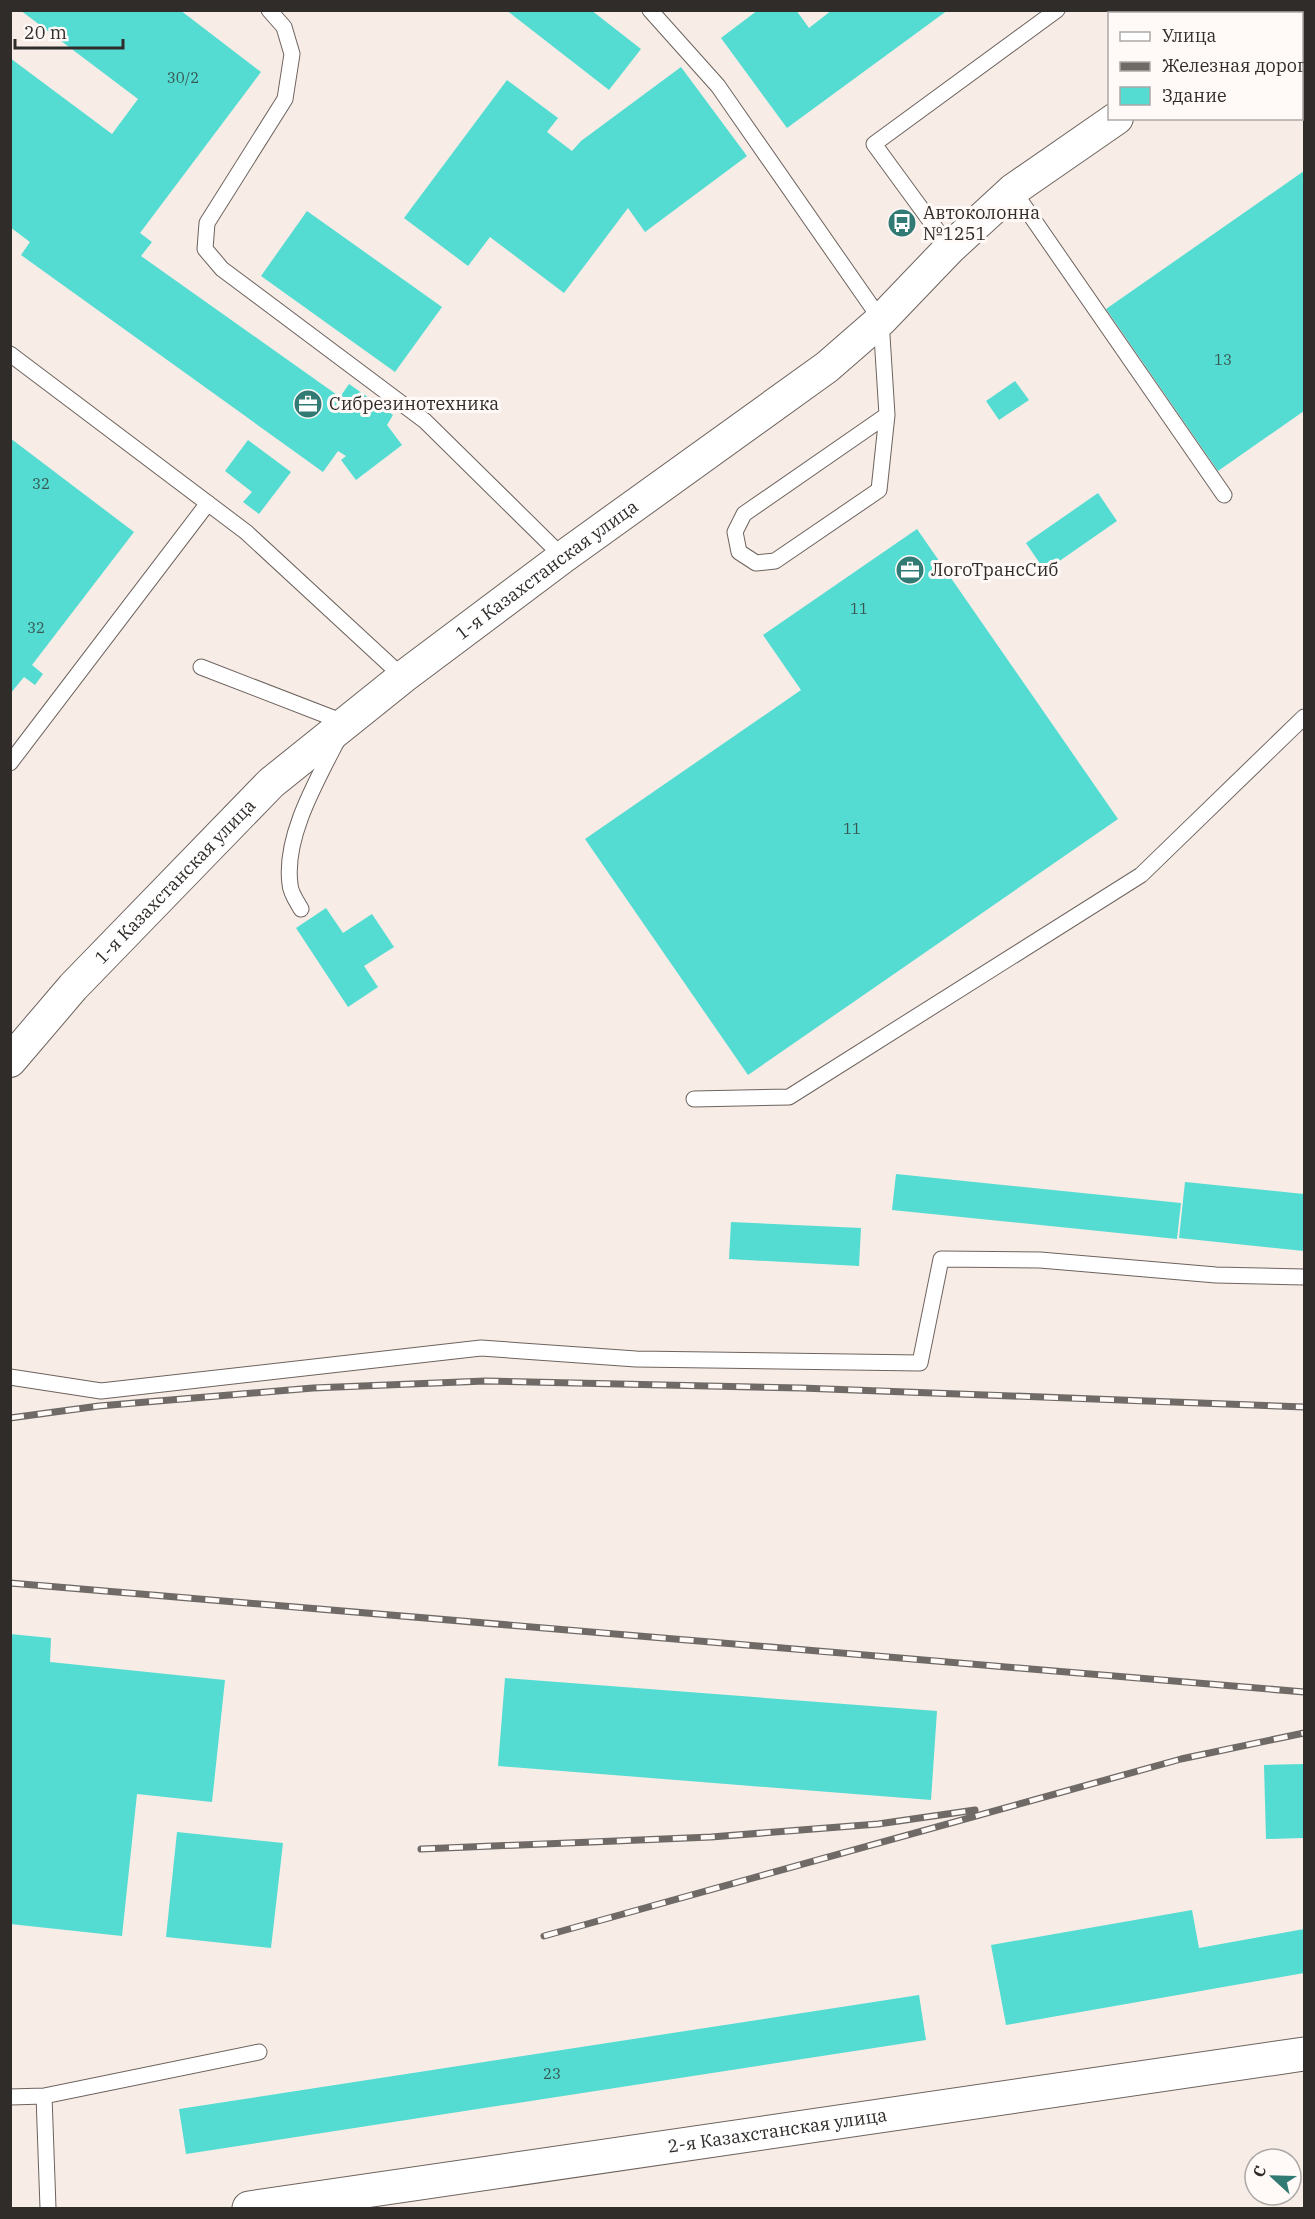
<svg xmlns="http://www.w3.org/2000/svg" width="1315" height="2219" viewBox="0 0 1315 2219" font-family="'IBM Plex Serif',serif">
	<rect width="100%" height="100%" fill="#f7ece6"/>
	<path fill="#54dcd2" d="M 20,10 L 180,10 L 261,72 L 140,233 L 152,242 L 141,256 L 340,397 L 349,384 L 393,415 L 387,425 L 402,445 L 356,480 L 341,460 L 346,456 L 338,451 L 323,472 L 21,255 L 30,242 L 10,227 L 10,58 L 112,134 L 138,99 Z
		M 506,10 L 591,10 L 641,49 L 609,90 Z
		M 758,10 L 796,10 L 809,28 L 832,10 L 948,10 L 787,128 L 721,38 Z
		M 681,67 L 747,156 L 645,232 L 628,208 L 564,293 L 490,237 L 468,266 L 404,218 L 507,80 L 558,118 L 547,132 L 572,151 L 581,141 Z
		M 1304,171 L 1304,411 L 1218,471 L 1106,309 Z
		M 307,211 L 442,307 L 395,372 L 261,276 Z
		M 1015,381 L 1029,400 L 999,420 L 986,401 Z
		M 10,438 L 134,532 L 32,665 L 43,674 L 35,685 L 24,677 L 10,694 Z
		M 248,440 L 291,472 L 259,514 L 243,502 L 252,492 L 225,471 Z
		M 1098,493 L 1117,521 L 1045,571 L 1026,543 Z
		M 917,529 L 1118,819 L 748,1075 L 585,839 L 801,690 L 763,635 Z
		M 326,908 L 343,933 L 372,914 L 394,947 L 364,966 L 378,987 L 348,1007 L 296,928 Z
		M 896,1174 L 1181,1203 L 1177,1239 L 892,1210 Z
		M 1185,1182 L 1304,1194 L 1304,1251 L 1179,1238 Z
		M 731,1222 L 861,1228 L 859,1266 L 729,1259 Z
		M 10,1634 L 51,1638 L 50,1662 L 225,1680 L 212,1802 L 137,1794 L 122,1936 L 10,1924 Z
		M 505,1678 L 937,1711 L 931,1800 L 498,1766 Z
		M 1304,1764 L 1304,1838 L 1266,1839 L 1264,1765 Z
		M 177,1832 L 283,1843 L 271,1948 L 166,1937 Z
		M 1192,1910 L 1199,1948 L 1304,1929 L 1304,1973 L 1006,2025 L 991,1945 Z
		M 919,1995 L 926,2040 L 186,2154 L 179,2109 Z"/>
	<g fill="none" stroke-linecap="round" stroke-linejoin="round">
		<g stroke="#6d635e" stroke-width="17">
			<path id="service" d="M 269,10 L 284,27 L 292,54 L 285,99 L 207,223 L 205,249 L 222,269 L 425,421 L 563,557
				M 650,10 L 718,86 L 881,320 L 887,415 L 879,490 L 775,561 L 756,563 L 739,552 L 735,532 L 744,514 L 887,415
				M 1013,190 L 1224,495
				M 950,248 L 874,144 L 1057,10
				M 10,354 L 246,532 L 403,677
				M 201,667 L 346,723 C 324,769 283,832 290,884 C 290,892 297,902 301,909
				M 10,763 L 208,503
				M 694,1099 L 789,1097 L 1141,875 L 1304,717
				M 10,1377 L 101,1391 L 481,1348 L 636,1359 L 920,1363 L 941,1259 L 1040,1260 L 1216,1275 L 1304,1277
				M 44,2096 L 259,2052
				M 10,2097 L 44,2096 L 48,2208"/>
		</g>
		<g stroke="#6d635e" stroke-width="34">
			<g id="minor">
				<path d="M 1268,14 L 1273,10"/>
				<path id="s1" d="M 10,1061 L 73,987 L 271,783 L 403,677 L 563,557 L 827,367 L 881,320 L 950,248 L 1013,190 L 1117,118"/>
			</g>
		</g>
		<g stroke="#6d635e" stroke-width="35">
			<g id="tertiary">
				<path id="s2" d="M 249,2208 L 1304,2054"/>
			</g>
		</g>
		<use href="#service" stroke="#fff" stroke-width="15"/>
		<use href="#minor" stroke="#fff" stroke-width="32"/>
		<use href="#tertiary" stroke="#fff" stroke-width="33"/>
		<g stroke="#706a67" stroke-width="7">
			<path id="rail" d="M 10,1418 L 99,1406 L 313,1388 L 485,1381 L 801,1388 L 1304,1407
				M 10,1583 L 1304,1692
				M 421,1849 L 711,1837 L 878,1824 L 975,1810
				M 544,1936 L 1181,1759 L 1304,1733"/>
		</g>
		<use href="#rail" stroke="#fffaf8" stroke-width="4.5" stroke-dasharray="14" stroke-linecap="butt"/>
	</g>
	<defs>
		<g id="bus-disc" transform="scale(1.5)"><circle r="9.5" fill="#327a74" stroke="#fffaf8"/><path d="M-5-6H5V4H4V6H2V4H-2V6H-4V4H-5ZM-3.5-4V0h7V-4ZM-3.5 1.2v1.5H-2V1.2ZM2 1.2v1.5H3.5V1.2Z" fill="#fff"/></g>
		<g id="office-disc" transform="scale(1.5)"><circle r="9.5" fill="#327a74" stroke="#fffaf8"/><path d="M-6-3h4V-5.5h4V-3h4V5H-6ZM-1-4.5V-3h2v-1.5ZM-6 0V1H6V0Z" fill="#fff"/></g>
	</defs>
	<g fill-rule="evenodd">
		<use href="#bus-disc" x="902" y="223"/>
		<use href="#office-disc" x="308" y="404"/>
		<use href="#office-disc" x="910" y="570"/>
	</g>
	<g text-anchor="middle" stroke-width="6" stroke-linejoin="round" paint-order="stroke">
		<g font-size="15" fill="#395854">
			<text x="183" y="83">30/2</text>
			<text x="1223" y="365">13</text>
			<text x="41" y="489">32</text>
			<text x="859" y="614">11</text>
			<text x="36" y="633">32</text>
			<text x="852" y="834">11</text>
			<text x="552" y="2079">23</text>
		</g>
		<g font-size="18" fill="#302c2a" stroke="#fffaf8" text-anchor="start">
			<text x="923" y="219">Автоколонна<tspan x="923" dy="21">№1251</tspan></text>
			<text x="329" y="410">Сибрезинотехника</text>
			<text x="931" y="576">ЛогоТрансСиб</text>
		</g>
		<g font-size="18" fill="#302c2a" stroke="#fffaf8">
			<text dy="6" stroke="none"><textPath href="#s1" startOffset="730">1-я Казахстанская улица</textPath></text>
			<text dy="6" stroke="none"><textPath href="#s1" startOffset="244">1-я Казахстанская улица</textPath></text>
			<text dy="6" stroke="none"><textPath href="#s2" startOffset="534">2-я Казахстанская улица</textPath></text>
		</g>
	</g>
	<rect width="1315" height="2219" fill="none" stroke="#302c2a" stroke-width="24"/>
	<rect x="1108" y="12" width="195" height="108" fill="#fffaf8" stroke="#aca8a6" stroke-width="1.5"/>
	<rect x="1120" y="32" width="30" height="9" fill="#ffffff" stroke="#aca8a6" stroke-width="1.5"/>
	<text x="1162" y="42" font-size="18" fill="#302c2a">Улица</text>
	<rect x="1120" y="62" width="30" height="9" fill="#706a67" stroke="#aca8a6" stroke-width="1.5"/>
	<text x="1162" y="72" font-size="18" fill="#302c2a">Железная дорога</text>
	<rect x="1120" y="87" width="30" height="18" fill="#54dcd2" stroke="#aca8a6" stroke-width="1.5"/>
	<text x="1162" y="102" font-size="18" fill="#302c2a">Здание</text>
	<g transform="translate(1273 2177) rotate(292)"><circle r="28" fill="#fffaf8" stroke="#aca8a6" stroke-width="1.5"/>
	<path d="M0-4.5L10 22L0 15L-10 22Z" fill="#327a74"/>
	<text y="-9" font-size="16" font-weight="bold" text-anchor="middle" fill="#302c2a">С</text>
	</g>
	<path d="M15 39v9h108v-9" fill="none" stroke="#302c2a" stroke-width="3"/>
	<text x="24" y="39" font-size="18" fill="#302c2a" stroke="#fffaf8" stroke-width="4.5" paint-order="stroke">20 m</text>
</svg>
